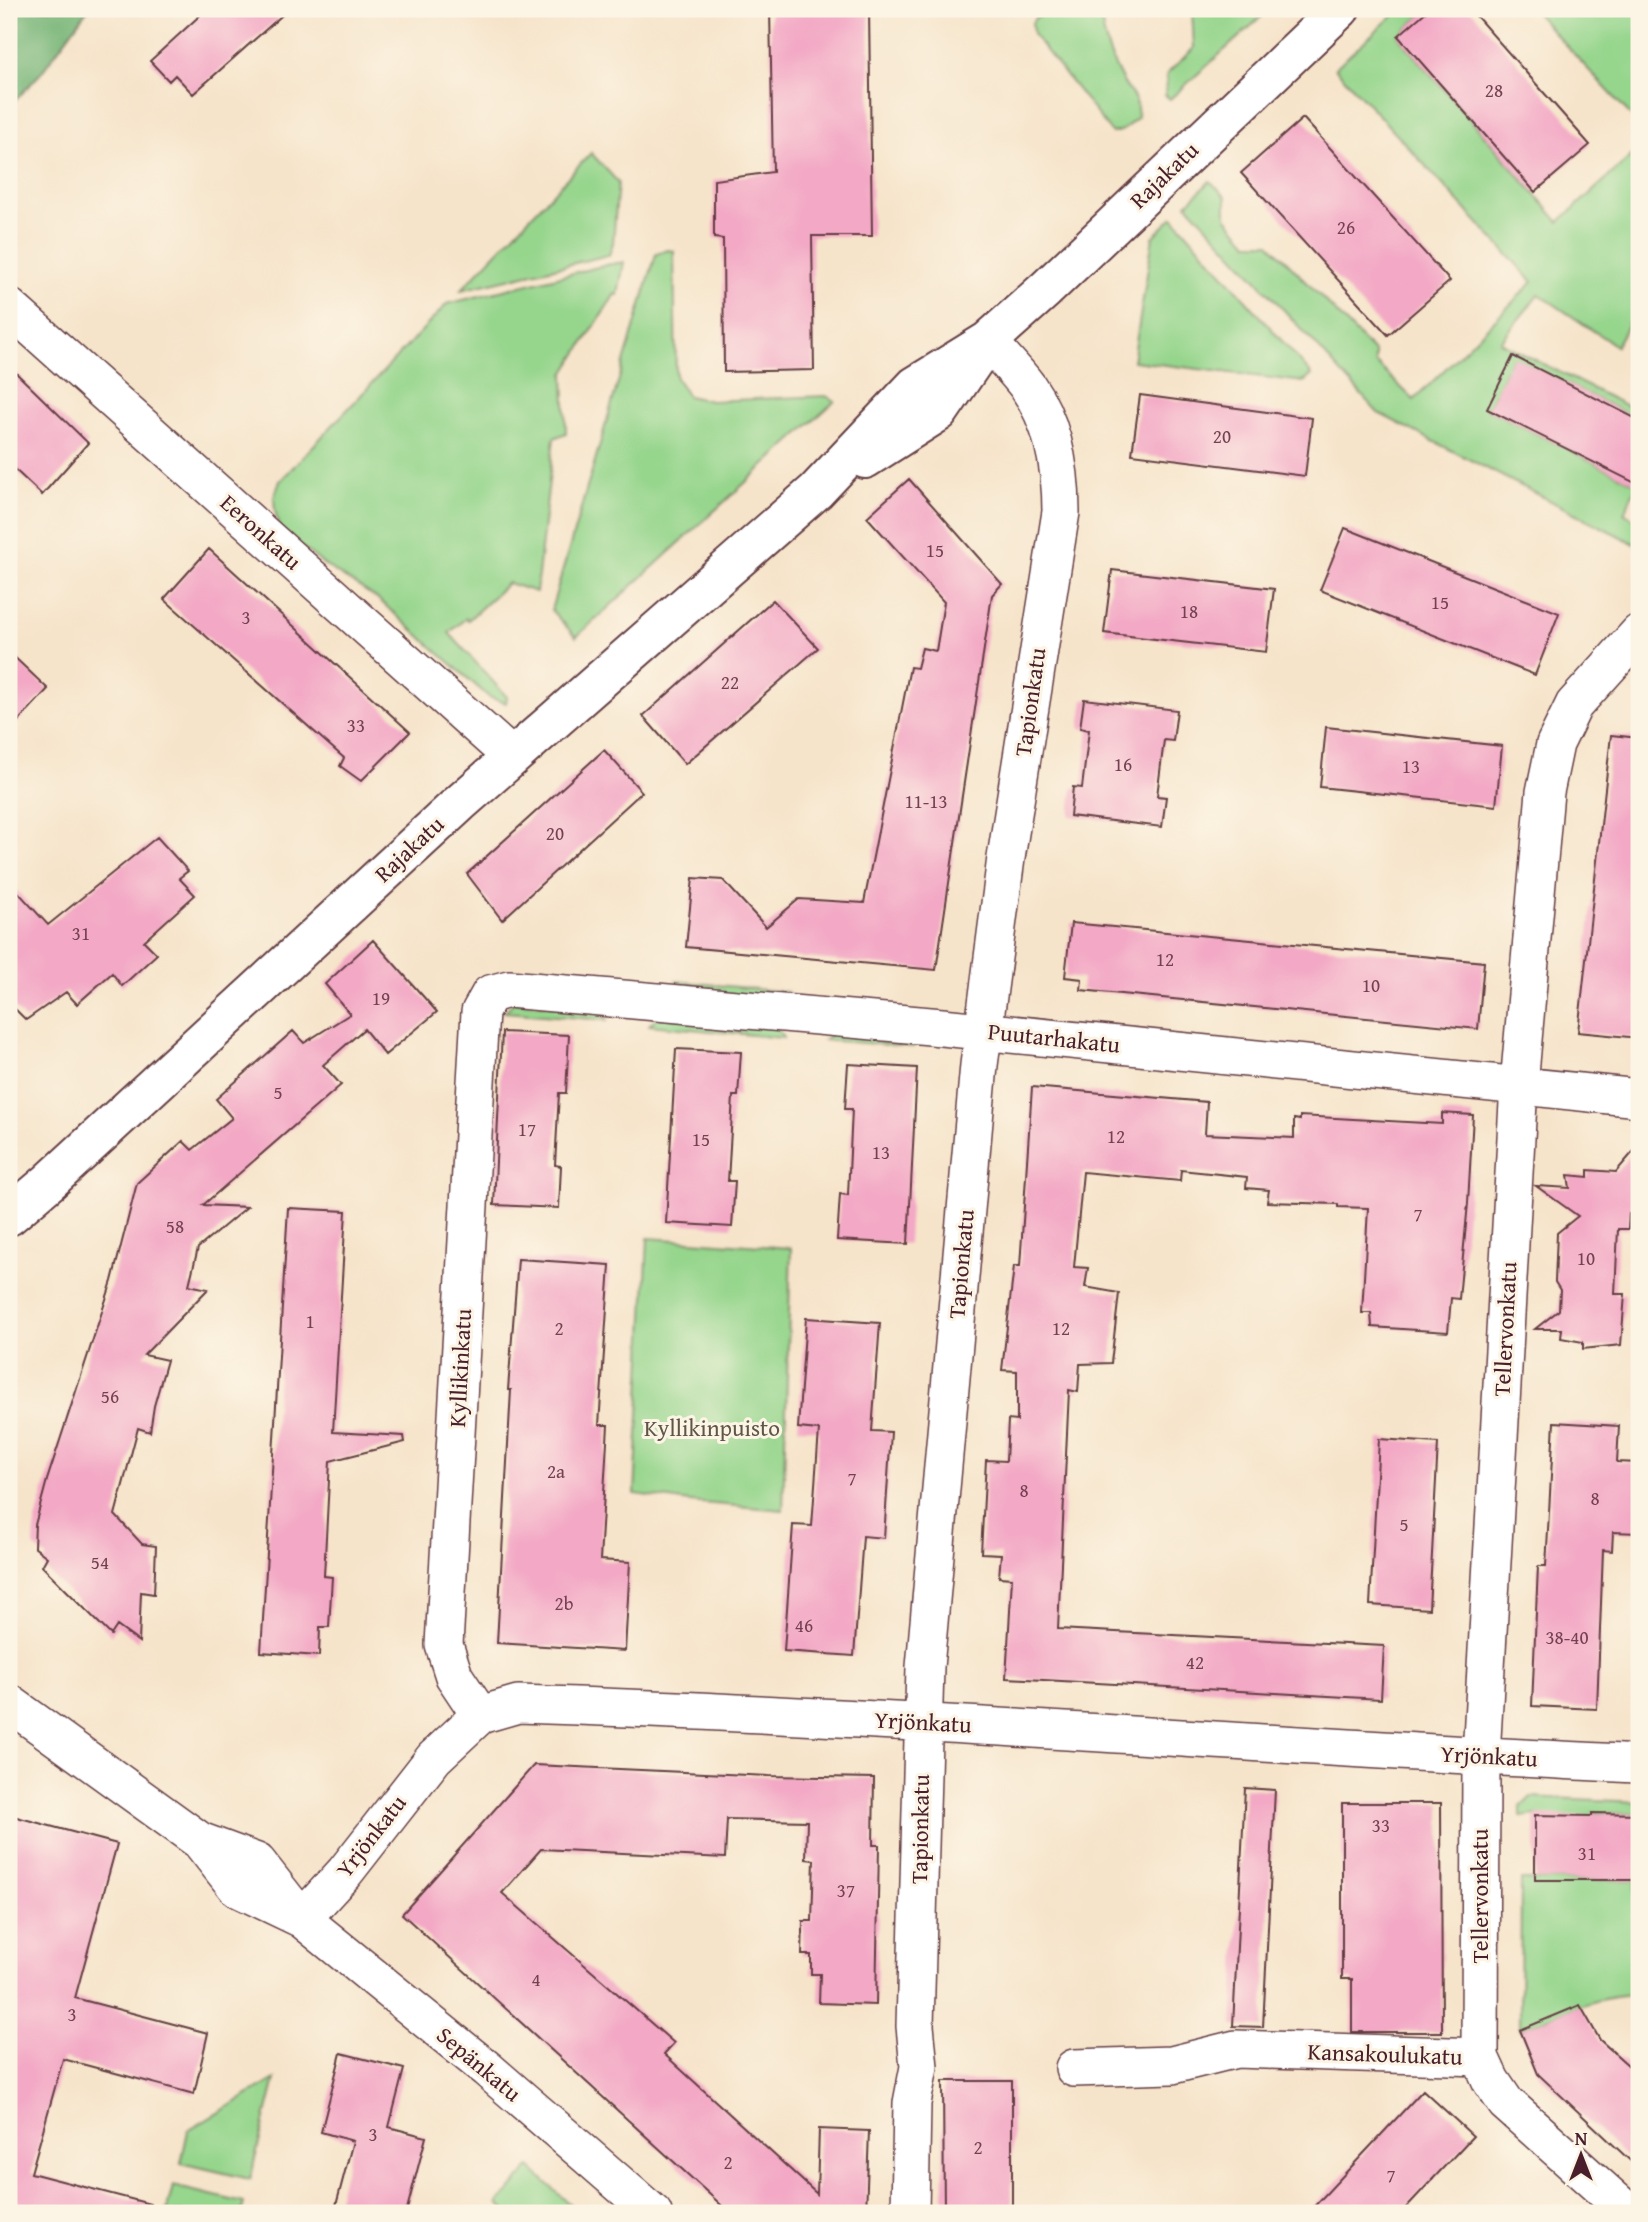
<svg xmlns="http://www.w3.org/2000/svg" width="1648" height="2222" viewBox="0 0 1648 2222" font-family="'Gentium Book Plus',serif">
	<rect width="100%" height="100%" fill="#fcf5e5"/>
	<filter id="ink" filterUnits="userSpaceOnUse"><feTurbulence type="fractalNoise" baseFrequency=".0143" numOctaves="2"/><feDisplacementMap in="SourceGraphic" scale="14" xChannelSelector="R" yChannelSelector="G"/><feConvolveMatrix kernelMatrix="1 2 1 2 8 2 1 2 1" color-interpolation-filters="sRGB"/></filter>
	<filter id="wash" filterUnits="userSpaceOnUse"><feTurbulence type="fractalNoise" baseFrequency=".00686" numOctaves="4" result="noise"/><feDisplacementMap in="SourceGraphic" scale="28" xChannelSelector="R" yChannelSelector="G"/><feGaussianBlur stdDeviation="1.57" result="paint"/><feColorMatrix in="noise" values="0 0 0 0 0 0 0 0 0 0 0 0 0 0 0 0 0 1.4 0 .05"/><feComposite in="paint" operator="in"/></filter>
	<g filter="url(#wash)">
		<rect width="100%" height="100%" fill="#f6e4ca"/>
		<path fill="#95d58c" stroke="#707a5c" stroke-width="2" d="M 1046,9 L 1101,9 C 1101,32 1110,58 1121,78 C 1131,98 1136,91 1138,117 L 1123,130 L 1112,133 L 1033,34 L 1032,23 L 1035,18 L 1046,14 Z
			M 1192,9 L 1270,9 L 1170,99 L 1165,95 L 1167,74 L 1194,48 Z
			M 1400,9 L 1429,9 L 1398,36 L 1559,222 L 1639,149 L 1639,238 L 1637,242 L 1639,244 L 1639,329 L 1629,322 L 1616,346 L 1539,294 L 1500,342 L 1639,412 L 1639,420 L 1513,357 L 1487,409 L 1637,484 L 1624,513 L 1639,522 L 1639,546 L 1378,413 L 1187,204 L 1210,181 L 1226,197 L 1226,217 L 1248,243 L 1269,243 L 1375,353 L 1375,362 L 1414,400 L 1533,282 L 1335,68 Z
			M 1532,9 L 1633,9 L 1639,16 L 1639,124 Z
			M 591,153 L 618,182 L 613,243 L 609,255 L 461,290 Z
			M 1173,217 L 1312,375 L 1304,382 L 1133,361 L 1153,237 Z
			M 668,250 L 674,251 L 676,378 L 688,396 L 711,401 L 826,396 L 835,401 L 576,637 L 551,610 L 656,254 Z
			M 624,262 L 618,295 L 615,294 L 564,374 L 566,433 L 554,438 L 536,592 L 508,583 L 468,620 L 466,618 L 449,633 L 507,697 L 506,703 L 489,697 L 378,599 L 323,564 L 280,529 L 275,511 L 274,497 L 280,481 L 447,304 L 606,265 Z
			M 676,981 L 787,992 L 779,1001 L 686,992 Z
			M 514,1002 L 601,1010 L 607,1020 L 504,1012 Z
			M 659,1016 L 777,1027 L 783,1038 L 649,1025 Z
			M 834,1031 L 921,1038 L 913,1047 L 824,1040 Z
			M 648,1238 L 791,1248 L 783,1510 L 690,1502 L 635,1494 Z
			M 1531,1797 L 1639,1802 L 1639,1814 L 1593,1813 L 1592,1825 L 1535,1815 L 1521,1817 L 1521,1807 Z
			M 1521,1880 L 1636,1880 L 1636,1987 L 1639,1988 L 1639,1995 C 1596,1995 1560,2014 1520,2030 Z
			M 275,2079 L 250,2179 L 181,2163 L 188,2131 Z
			M 530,2167 L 579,2213 L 508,2213 L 498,2204 Z
			M 173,2186 L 244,2203 L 241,2213 L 166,2213 Z"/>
		<path fill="#78b678" stroke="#616a52" stroke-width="2" d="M 9,9 L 88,9 L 41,73 L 9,107 Z"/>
		<g id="blocks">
			<path fill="#f3a8c5" d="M 207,9 L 289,9 L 193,94 L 175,75 L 169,81 L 150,61 Z
				M 770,9 L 869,9 L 872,236 L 812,236 L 814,370 L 724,372 L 723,239 L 714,238 L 714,180 L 773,172 Z
				M 1429,9 L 1470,9 L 1590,145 L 1535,192 L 1398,36 Z
				M 1303,118 L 1450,281 L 1388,335 L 1241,173 Z
				M 1513,356 L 1639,420 L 1639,485 L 1487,409 Z
				M 9,366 L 88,443 L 42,495 L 9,464 Z
				M 1140,395 L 1312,418 L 1305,476 L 1132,454 Z
				M 909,479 L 1002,584 L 992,595 L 936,970 L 686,947 L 693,878 L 723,880 L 766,927 L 799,899 L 864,903 L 910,667 L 917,668 L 922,648 L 936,651 L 944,602 L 867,517 Z
				M 1345,528 L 1559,613 L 1535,675 L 1320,590 Z
				M 209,549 L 410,732 L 361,781 L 340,766 L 344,758 L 164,599 Z
				M 1112,570 L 1274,589 L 1266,652 L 1104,633 Z
				M 773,600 L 818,648 L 685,764 L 643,716 Z
				M 9,652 L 48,689 L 9,731 Z
				M 1084,699 L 1177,710 L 1173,741 L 1164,740 L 1157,796 L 1166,797 L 1162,827 L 1070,816 L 1073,787 L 1082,788 L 1089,730 L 1080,728 Z
				M 1326,727 L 1502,746 L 1496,806 L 1320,787 Z
				M 1611,735 L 1639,738 L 1639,1038 L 1578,1032 Z
				M 604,750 L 642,792 L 502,920 L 467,874 Z
				M 157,837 L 188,871 L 179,878 L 195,895 L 144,941 L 157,954 L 122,986 L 112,973 L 77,1004 L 66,992 L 26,1020 L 9,1003 L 9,882 L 48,925 Z
				M 1071,923 L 1484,962 L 1478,1029 L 1081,990 L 1082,979 L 1065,977 Z
				M 373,940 L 437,1012 L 385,1055 L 364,1029 L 323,1065 L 341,1085 L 203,1205 L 247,1207 L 198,1248 L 189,1285 L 208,1289 L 144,1355 L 167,1360 L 154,1406 L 150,1432 L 138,1428 L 115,1515 L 142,1544 L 156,1546 L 154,1594 L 141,1592 L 139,1642 L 117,1626 L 111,1635 L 42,1566 L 47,1557 L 34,1547 L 35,1525 L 47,1480 L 112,1281 L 137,1183 L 183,1141 L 192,1150 L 232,1118 L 216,1099 L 293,1031 L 304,1043 L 350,1014 L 325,984 Z
				M 502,1032 L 569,1035 L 566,1093 L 559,1093 L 555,1165 L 561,1166 L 559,1208 L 494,1205 Z
				M 676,1049 L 741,1052 L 738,1096 L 733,1096 L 728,1181 L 735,1181 L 732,1227 L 666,1223 Z
				M 848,1064 L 917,1068 L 908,1244 L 837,1240 L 840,1194 L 848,1195 L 852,1109 L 845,1109 Z
				M 1032,1087 L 1207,1102 L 1205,1134 L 1294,1138 L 1294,1119 L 1300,1120 L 1300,1116 L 1442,1124 L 1442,1113 L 1473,1115 L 1468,1203 L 1459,1299 L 1451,1298 L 1448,1332 L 1372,1327 L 1371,1313 L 1362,1313 L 1368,1208 L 1338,1207 L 1338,1204 L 1267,1202 L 1269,1190 L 1246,1188 L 1247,1177 L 1181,1170 L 1180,1181 L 1083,1172 L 1074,1267 L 1088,1268 L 1085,1287 L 1119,1293 L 1111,1363 L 1080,1364 L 1078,1392 L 1069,1390 L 1058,1629 L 1384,1646 L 1381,1699 L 1006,1678 L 1012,1578 L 999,1577 L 1001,1554 L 981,1553 L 986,1460 L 1006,1461 L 1008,1420 L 1017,1421 L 1017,1371 L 1002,1370 L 1014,1266 L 1020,1266 Z
				M 1639,1145 L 1639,1214 L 1629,1214 L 1628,1229 L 1618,1229 L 1615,1294 L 1625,1294 L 1621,1345 L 1583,1349 L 1583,1342 L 1561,1338 L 1562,1329 L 1535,1329 L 1559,1310 L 1560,1290 L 1555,1282 L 1557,1233 L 1578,1216 L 1536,1186 L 1570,1188 L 1568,1175 L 1588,1177 L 1588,1170 L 1616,1172 Z
				M 288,1208 L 346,1211 L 333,1432 L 404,1436 L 405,1442 L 330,1461 L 324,1576 L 332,1577 L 329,1627 L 320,1627 L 319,1656 L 261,1652 Z
				M 518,1259 L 610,1265 L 599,1425 L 608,1425 L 600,1560 L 630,1562 L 625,1651 L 497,1643 L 511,1390 L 508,1390 Z
				M 806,1318 L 880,1323 L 872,1431 L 891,1432 L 884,1538 L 863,1536 L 854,1656 L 784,1651 L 793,1525 L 812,1526 L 819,1430 L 798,1428 Z
				M 1554,1422 L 1619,1426 L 1617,1462 L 1639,1463 L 1639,1533 L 1613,1532 L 1612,1551 L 1603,1550 L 1597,1709 L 1532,1706 L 1538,1566 L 1546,1566 Z
				M 1379,1439 L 1438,1443 L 1429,1609 L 1370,1605 Z
				M 534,1765 L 769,1776 L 874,1778 L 873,1845 L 879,1845 L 876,2005 L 819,2003 L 820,1974 L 811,1974 L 811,1955 L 802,1955 L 803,1921 L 812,1921 L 814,1860 L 806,1859 L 807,1821 L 727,1819 L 725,1858 L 541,1849 L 502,1893 L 674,2043 L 664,2054 L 817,2194 L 819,2129 L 869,2131 L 866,2213 L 730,2213 L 402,1914 Z
				M 1245,1788 L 1275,1790 L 1263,2027 L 1233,2026 Z
				M 1342,1803 L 1441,1803 L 1442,2032 L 1352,2032 L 1352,1979 L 1342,1979 Z
				M 1592,1813 L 1639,1814 L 1639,1880 L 1535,1880 L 1535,1815 L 1592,1816 Z
				M 9,1815 L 117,1844 L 75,1998 L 208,2033 L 194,2094 L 63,2059 L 31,2173 L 150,2204 L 149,2213 L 9,2213 Z
				M 1580,2005 L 1600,2040 L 1639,2075 L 1639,2169 L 1538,2074 L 1520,2030 Z
				M 341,2053 L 404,2069 L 389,2127 L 426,2137 L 406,2213 L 334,2213 L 353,2141 L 321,2132 Z
				M 943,2081 L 1012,2081 L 1012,2213 L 944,2213 Z
				M 1423,2090 L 1473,2136 L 1401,2213 L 1308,2213 Z"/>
		</g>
	</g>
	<g filter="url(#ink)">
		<use href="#blocks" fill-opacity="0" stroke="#643d43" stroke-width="2"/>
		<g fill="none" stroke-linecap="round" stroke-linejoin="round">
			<g stroke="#643d43" stroke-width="40">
				<path id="street" d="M 9,307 L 512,757
					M 9,1703 L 200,1841 L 237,1888 L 302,1919 L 487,2069 L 653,2213
					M 480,1715 L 454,1676 L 444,1645 L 480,1012 L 490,994 L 509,989 L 942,1027 L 1639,1098
					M 200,1841 L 257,1862 L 297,1913
					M 302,1919 L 345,1872 L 434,1758 L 480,1715 L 518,1704 C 892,1716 1265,1746 1639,1764
					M 1074,2068 L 1172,2065 L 1236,2049 L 1480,2057
					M 910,2213 L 912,2103 L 919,2067 L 915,2026 L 925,1667 L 979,1065 L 1006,858 L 1061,512 C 1061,468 1054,424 1028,387 C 1016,371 1001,356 988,341
					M 1629,2213 L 1506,2103 L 1491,2081 L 1480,2057 L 1481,1756 L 1519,1085 L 1545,792 L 1555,744 L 1574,705 L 1639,633"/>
			</g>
			<g stroke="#643d43" stroke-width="42">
				<path id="secondary" d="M 865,459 L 939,412 L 980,352
					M 9,1216 L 49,1182 L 460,803 L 816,491 L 915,386 L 988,341 L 1045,290 L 1340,9"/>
			</g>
			<use href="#street" stroke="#fff" stroke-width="37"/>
			<use href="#secondary" stroke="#fff" stroke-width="38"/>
		</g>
	</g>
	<g text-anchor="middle" stroke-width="6" stroke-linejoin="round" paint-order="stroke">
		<g font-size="19" fill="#744152">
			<text x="1494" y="97">28</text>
			<text x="1346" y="234">26</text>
			<text x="1222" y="443">20</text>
			<text x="935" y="557">15</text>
			<text x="1440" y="609">15</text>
			<text x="1189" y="618">18</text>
			<text x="246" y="624">3</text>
			<text x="730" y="689">22</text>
			<text x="356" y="732">33</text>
			<text x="1123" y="771">16</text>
			<text x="1411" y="773">13</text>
			<text x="926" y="808">11-13</text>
			<text x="555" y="840">20</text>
			<text x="81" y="940">31</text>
			<text x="1165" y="966">12</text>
			<text x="1371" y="992">10</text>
			<text x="381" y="1005">19</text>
			<text x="278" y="1099">5</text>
			<text x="527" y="1136">17</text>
			<text x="1116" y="1143">12</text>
			<text x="701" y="1146">15</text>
			<text x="881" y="1159">13</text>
			<text x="1418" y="1221">7</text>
			<text x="175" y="1233">58</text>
			<text x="1586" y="1265">10</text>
			<text x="310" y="1328">1</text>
			<text x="559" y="1335">2</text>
			<text x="1061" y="1335">12</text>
			<text x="110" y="1403">56</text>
			<text x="556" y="1478">2a</text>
			<text x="852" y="1485">7</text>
			<text x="1024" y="1497">8</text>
			<text x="1595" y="1505">8</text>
			<text x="1404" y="1531">5</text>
			<text x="100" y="1569">54</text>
			<text x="564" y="1610">2b</text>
			<text x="804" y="1632">46</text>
			<text x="1567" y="1644">38-40</text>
			<text x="1195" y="1669">42</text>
			<text x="1381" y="1832">33</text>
			<text x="1587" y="1860">31</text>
			<text x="846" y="1897">37</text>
			<text x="536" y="1986">4</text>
			<text x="72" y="2021">3</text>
			<text x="373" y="2141">3</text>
			<text x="978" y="2154">2</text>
			<text x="728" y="2169">2</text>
			<text x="1391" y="2182">7</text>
		</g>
		<g font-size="23" fill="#4a1f2b" stroke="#fcf5e5">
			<text transform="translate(1164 175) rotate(-44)" y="8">Rajakatu</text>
			<text transform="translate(261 532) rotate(42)" y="8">Eeronkatu</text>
			<text transform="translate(1030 702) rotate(-82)" y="8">Tapionkatu</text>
			<text transform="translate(409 849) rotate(-43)" y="8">Rajakatu</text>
			<text transform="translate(1054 1038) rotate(6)" y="8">Puutarhakatu</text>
			<text transform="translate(961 1264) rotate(-85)" y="8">Tapionkatu</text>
			<text transform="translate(1505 1329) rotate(-87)" y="8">Tellervonkatu</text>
			<text transform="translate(460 1368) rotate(-87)" y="8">Kyllikinkatu</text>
			<text transform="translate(923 1722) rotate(3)" y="8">Yrjönkatu</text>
			<text transform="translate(1489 1756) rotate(3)" y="8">Yrjönkatu</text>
			<text transform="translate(920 1829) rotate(-89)" y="8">Tapionkatu</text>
			<text transform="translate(371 1836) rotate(-52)" y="8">Yrjönkatu</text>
			<text transform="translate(1480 1896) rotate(-90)" y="8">Tellervonkatu</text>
			<text transform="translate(1385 2054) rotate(2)" y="8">Kansakoulukatu</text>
			<text transform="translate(479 2064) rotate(40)" y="8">Sepänkatu</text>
		</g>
		<g font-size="23" fill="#605648" stroke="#fcf5e5">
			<text x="712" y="1436">Kyllikinpuisto</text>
		</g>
	</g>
	<rect width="1648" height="2222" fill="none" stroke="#fcf5e5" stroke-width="35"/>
	<g transform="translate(1581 2155)" stroke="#fcf5e5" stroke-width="5" paint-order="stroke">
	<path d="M0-5L12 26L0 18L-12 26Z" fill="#4a1f2b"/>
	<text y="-10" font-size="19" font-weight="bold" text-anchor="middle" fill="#4a1f2b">N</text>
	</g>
</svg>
